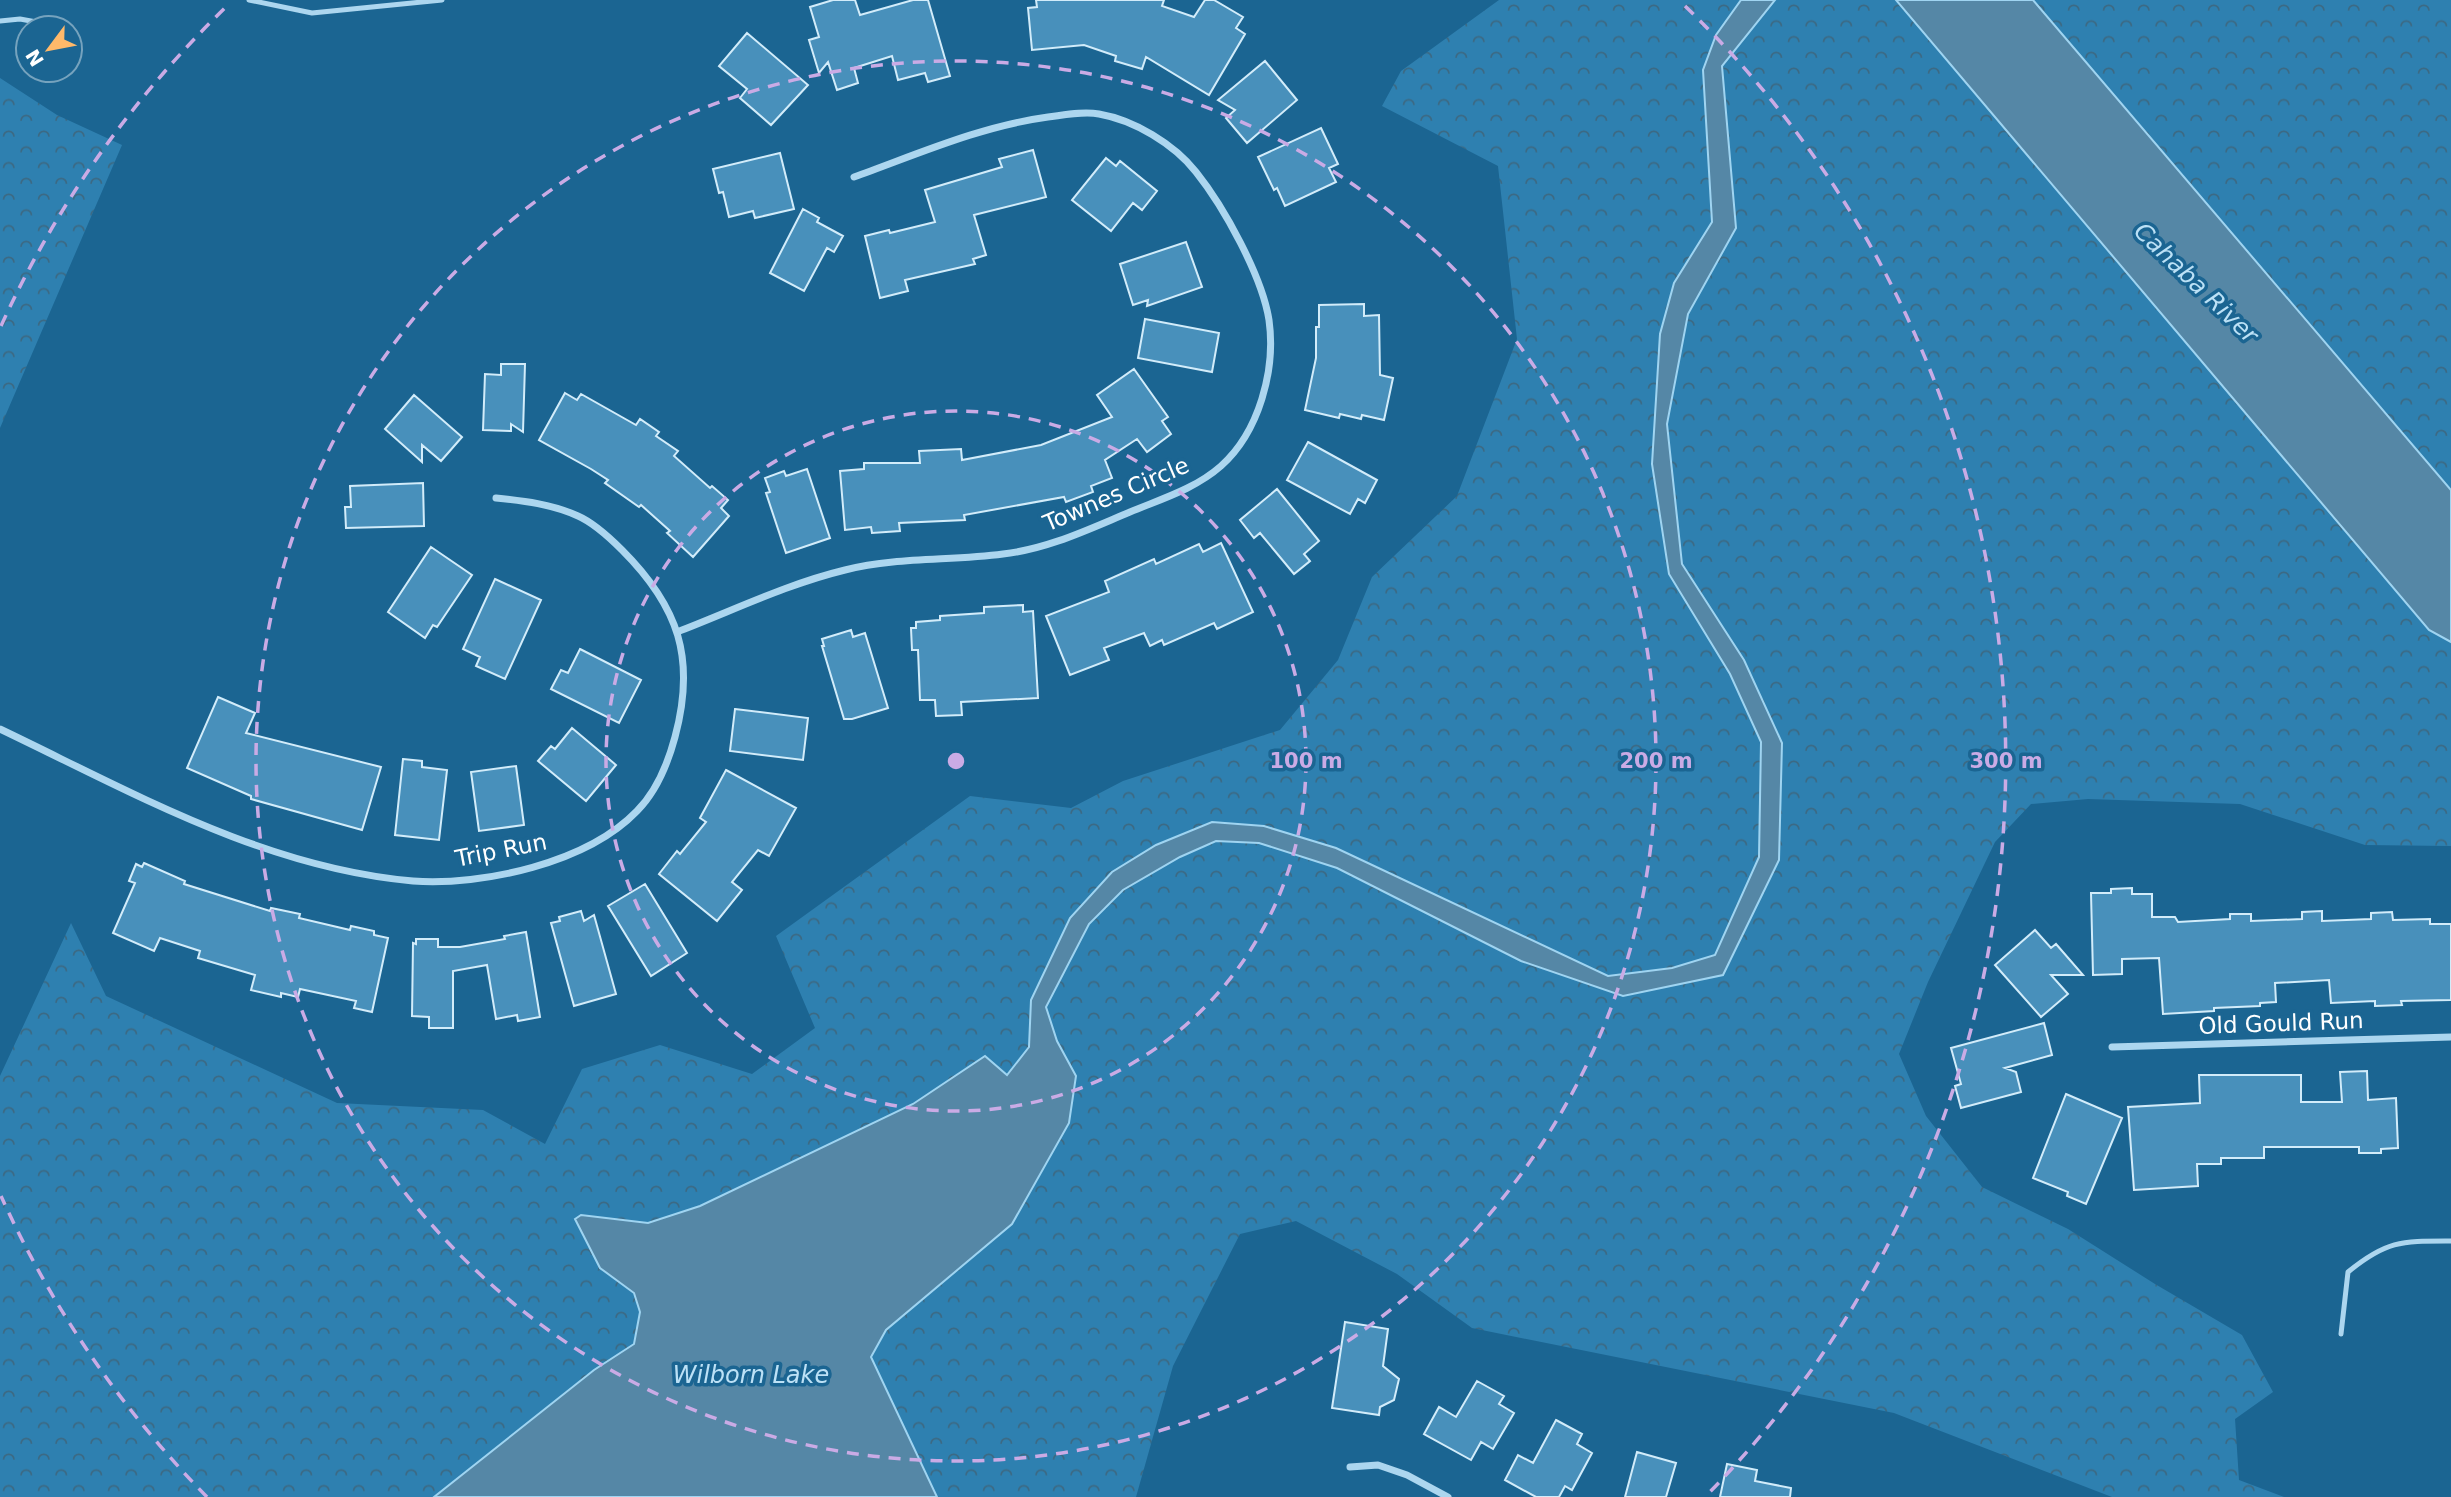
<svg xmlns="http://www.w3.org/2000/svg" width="2451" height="1497" viewBox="0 0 2451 1497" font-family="'DejaVu Sans',sans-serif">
	<defs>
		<pattern id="forest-crowns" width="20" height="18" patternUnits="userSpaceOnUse" patternTransform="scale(1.75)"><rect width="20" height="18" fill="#2e80b0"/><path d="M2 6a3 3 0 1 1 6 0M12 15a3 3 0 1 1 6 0" fill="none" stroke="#3c6983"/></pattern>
	</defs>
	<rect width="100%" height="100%" fill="#1b6592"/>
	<path fill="url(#forest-crowns)" d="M 1499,0 L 1741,0 L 1716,35 L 1703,70 L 1712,222 L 1674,283 L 1660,334 L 1669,574 L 1730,674 L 1761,742 L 1759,857 L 1715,955 L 1672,968 L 1608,976 L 1336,848 L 1264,826 L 1112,872 L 1031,1000 L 1029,1047 L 1007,1076 L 985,1056 L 913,1104 L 700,1206 L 648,1223 L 581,1215 L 600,1268 L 634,1293 L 640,1312 L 634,1344 L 594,1370 L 434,1497 L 0,1497 L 0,1076 L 71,923 L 106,996 L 337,1103 L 483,1110 L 545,1144 L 582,1069 L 660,1045 L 752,1074 L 815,1028 L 776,936 L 970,796 L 1071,808 L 1123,781 L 1280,730 L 1338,660 L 1372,577 L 1457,496 L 1517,339 L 1498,166 L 1382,106 L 1401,71 Z
		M 1775,0 L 1896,0 L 2429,630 L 2451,642 L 2451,846 L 2365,845 L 2240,804 L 2088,799 L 2031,804 L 1995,842 L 1928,982 L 1899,1054 L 1926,1116 L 1982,1187 L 2068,1229 L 2155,1284 L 2242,1335 L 2273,1392 L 2235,1419 L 2239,1480 L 2284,1497 L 2112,1497 L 1894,1413 L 1472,1328 L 1397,1274 L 1296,1221 L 1240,1234 L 1173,1366 L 1136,1497 L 937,1497 L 871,1357 L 886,1330 L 1012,1224 L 1076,1076 L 1057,1041 L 1046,1007 L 1089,924 L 1123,890 L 1180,857 L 1216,841 L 1259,843 L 1337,868 L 1521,961 L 1623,996 L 1723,975 L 1779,860 L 1782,743 L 1744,660 L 1682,564 L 1667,424 L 1688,314 L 1736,228 L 1722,66 Z
		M 2033,0 L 2451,0 L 2451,490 Z
		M 0,78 L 57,115 L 122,145 L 0,428 Z"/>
	<path fill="#5587a6" stroke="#9fd4f1" stroke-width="2" d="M 1741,0 L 1775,0 L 1722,66 L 1736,228 L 1688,314 L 1667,424 L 1682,564 L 1744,660 L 1782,743 L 1779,860 L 1723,975 L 1623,996 L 1521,961 L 1337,868 L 1259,843 L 1216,841 L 1180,857 L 1123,890 L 1089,924 L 1046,1007 L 1057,1041 L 1076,1076 L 1069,1123 L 1012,1224 L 886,1330 L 871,1357 L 937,1497 L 434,1497 L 594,1370 L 634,1344 L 640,1312 L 634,1293 L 600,1268 L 575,1219 L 581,1215 L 648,1223 L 700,1206 L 913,1104 L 985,1056 L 1007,1075 L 1029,1047 L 1031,1000 L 1070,918 L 1112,872 L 1156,845 L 1212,822 L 1264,826 L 1336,848 L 1608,976 L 1672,968 L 1715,955 L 1759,857 L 1761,742 L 1730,674 L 1669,574 L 1652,464 L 1660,334 L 1674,283 L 1712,222 L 1703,70 L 1716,35 Z
		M 1896,0 L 2033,0 L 2451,490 L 2451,642 L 2429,630 Z"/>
	<path fill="#4890bb" stroke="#d2ecfa" stroke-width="2" d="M 833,0 L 855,0 L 860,15 L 913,0 L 928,0 L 950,76 L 928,82 L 925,73 L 898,80 L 892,56 L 854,68 L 858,83 L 837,90 L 828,62 L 819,73 L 809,40 L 819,37 L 810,7 Z
		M 1036,0 L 1164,0 L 1162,6 L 1194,17 L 1205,0 L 1214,0 L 1243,17 L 1236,28 L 1245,34 L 1209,95 L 1146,57 L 1142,69 L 1115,61 L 1116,56 L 1084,45 L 1032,50 L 1028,8 L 1037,7 Z
		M 747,33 L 808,85 L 771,125 L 740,98 L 747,89 L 719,66 Z
		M 1265,61 L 1297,100 L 1247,143 L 1226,118 L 1235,110 L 1218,100 Z
		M 1321,128 L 1338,164 L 1329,168 L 1336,182 L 1285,206 L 1277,188 L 1274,190 L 1258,157 Z
		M 1033,150 L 1046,197 L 974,215 L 986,255 L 973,259 L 975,264 L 905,280 L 908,291 L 880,298 L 865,236 L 889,230 L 890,233 L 935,222 L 925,190 L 1002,167 L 999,159 Z
		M 780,153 L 794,209 L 755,218 L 753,211 L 729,217 L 723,192 L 719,193 L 713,169 Z
		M 1106,158 L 1116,166 L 1120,161 L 1157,191 L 1142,210 L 1133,203 L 1111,231 L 1072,200 Z
		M 803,209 L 819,218 L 817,222 L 843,236 L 834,252 L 827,248 L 804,291 L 770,273 Z
		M 1186,242 L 1202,287 L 1147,306 L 1148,300 L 1133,305 L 1120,264 Z
		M 1364,304 L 1364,316 L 1379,315 L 1380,375 L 1393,378 L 1384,420 L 1362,415 L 1361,419 L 1340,414 L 1339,418 L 1305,410 L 1316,358 L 1316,327 L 1319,327 L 1319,305 Z
		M 1145,319 L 1219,333 L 1212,372 L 1138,358 Z
		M 501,364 L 525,364 L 523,432 L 511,424 L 511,431 L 483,430 L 485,374 L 501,375 Z
		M 1134,369 L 1168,417 L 1162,421 L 1171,434 L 1147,452 L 1137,439 L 1105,460 L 1112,478 L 1091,486 L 1093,492 L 1066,502 L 1064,497 L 964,515 L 965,520 L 899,523 L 900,531 L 872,533 L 871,527 L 845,530 L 840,471 L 864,469 L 864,463 L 920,463 L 919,451 L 961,449 L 962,460 L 1041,445 L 1112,417 L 1097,395 Z
		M 565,393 L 577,400 L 581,394 L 636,425 L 640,419 L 659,432 L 656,436 L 678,451 L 674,456 L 710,488 L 712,486 L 728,500 L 721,508 L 729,516 L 693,557 L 667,533 L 670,531 L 641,505 L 639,507 L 605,483 L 608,480 L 591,469 L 539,440 Z
		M 414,395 L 462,437 L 441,461 L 422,445 L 422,462 L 385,429 Z
		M 1308,442 L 1377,480 L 1365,503 L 1358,499 L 1350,514 L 1287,480 Z
		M 807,469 L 830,538 L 786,553 L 766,493 L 770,492 L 765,478 L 784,471 L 786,476 Z
		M 423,483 L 424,526 L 346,528 L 345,507 L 351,507 L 350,486 Z
		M 1277,489 L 1319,541 L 1304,554 L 1310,561 L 1294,574 L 1260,533 L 1254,538 L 1240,520 Z
		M 1221,543 L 1253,612 L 1217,629 L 1214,623 L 1164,645 L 1162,640 L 1150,646 L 1144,633 L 1104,648 L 1109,660 L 1070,675 L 1046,616 L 1109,592 L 1105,581 L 1154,559 L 1156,564 L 1199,544 L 1203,552 Z
		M 431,547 L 472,575 L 437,627 L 433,625 L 425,638 L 388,612 Z
		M 495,579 L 541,600 L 505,679 L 476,666 L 480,657 L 463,649 Z
		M 1023,605 L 1023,612 L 1033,611 L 1038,698 L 961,702 L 962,715 L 936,716 L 935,700 L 920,700 L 918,650 L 912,650 L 911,628 L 916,628 L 916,622 L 940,620 L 940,616 L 984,613 L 984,607 Z
		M 851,630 L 853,637 L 865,633 L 888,708 L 852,719 L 844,719 L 822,646 L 824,646 L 822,639 Z
		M 580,649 L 641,680 L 619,723 L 551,689 L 561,670 L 568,673 Z
		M 218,697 L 255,713 L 246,733 L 381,767 L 362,830 L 251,799 L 251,796 L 187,768 Z
		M 735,709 L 808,718 L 803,760 L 730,751 Z
		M 572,728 L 616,765 L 586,801 L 538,761 L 551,746 L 555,749 Z
		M 403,759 L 422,761 L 422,767 L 447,770 L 439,840 L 395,835 Z
		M 516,766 L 524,825 L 479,831 L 471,772 Z
		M 726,770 L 796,808 L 769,856 L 758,850 L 732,882 L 742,890 L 717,921 L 659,874 L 677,851 L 680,854 L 706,822 L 700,818 Z
		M 144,863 L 185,881 L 184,884 L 270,911 L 271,908 L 300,914 L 299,918 L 350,930 L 351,926 L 374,931 L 374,935 L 388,938 L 372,1012 L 354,1008 L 356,1001 L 300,989 L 298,997 L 281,993 L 281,997 L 251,990 L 255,975 L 198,958 L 200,951 L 160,938 L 154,951 L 113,933 L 135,883 L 129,881 L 136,864 L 142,867 Z
		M 645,884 L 687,953 L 651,976 L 608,906 Z
		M 2132,888 L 2132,894 L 2152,894 L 2152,917 L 2175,917 L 2178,922 L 2230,919 L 2230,914 L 2251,914 L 2251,921 L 2302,919 L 2302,912 L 2322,911 L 2322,921 L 2371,919 L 2371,913 L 2392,912 L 2393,920 L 2430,919 L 2430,924 L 2451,924 L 2451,1000 L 2401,1001 L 2402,1005 L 2375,1006 L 2375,1001 L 2331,1003 L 2329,980 L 2275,983 L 2276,1002 L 2260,1003 L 2260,1006 L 2214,1008 L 2214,1011 L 2163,1014 L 2159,958 L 2122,959 L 2122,974 L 2093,975 L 2091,893 L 2111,893 L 2111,889 Z
		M 581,911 L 584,921 L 594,915 L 616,994 L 574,1006 L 551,923 L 560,921 L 559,917 Z
		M 2035,930 L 2051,948 L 2056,944 L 2083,975 L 2051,975 L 2068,994 L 2041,1017 L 1995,965 Z
		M 526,932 L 540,1017 L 518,1021 L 517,1015 L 496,1019 L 487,965 L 453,971 L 453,1028 L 429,1028 L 429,1017 L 412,1016 L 413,943 L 416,944 L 416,939 L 438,939 L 438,947 L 460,947 L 505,939 L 504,936 Z
		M 2044,1023 L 2052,1055 L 2005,1068 L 2016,1072 L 2021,1092 L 1961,1108 L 1955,1086 L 1961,1084 L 1951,1048 Z
		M 2367,1071 L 2368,1100 L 2396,1098 L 2398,1148 L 2381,1149 L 2381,1153 L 2359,1153 L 2359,1147 L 2264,1147 L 2264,1158 L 2221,1158 L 2221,1164 L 2197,1164 L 2198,1186 L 2134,1190 L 2128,1107 L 2200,1103 L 2199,1075 L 2301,1075 L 2301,1102 L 2342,1102 L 2340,1072 Z
		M 2066,1094 L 2122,1118 L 2086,1204 L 2067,1196 L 2068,1192 L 2033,1178 Z
		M 1345,1322 L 1388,1329 L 1383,1366 L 1399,1379 L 1394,1400 L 1380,1407 L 1379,1415 L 1332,1408 Z
		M 1477,1381 L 1504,1396 L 1499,1404 L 1514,1413 L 1493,1449 L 1481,1442 L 1471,1460 L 1424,1434 L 1439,1407 L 1456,1417 Z
		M 1556,1420 L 1582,1434 L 1577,1444 L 1592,1453 L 1572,1490 L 1565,1486 L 1559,1497 L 1536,1497 L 1505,1480 L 1518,1455 L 1533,1463 Z
		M 1637,1452 L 1676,1463 L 1666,1497 L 1625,1497 Z
		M 1727,1464 L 1757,1470 L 1755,1481 L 1791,1488 L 1790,1497 L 1720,1497 Z"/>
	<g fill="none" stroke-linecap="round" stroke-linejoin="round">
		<path stroke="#acd6ef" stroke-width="5" d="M 249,0 L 312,13 L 442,0
			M 0,21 L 20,19 L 69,28
			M 2341,1334 L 2348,1272 C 2387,1240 2402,1241 2451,1241"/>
		<path stroke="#acd6ef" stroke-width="7" d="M 677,632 C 732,611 787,584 845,570 C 897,557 951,561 1003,554 C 1048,549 1089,529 1130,512 C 1161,499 1195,489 1221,466 C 1259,432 1276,370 1269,320 C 1262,276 1224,207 1196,172 C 1174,144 1134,120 1099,114 C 1083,111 1064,115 1048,117 C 981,126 918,154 854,177
			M 0,729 C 132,792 264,868 413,881 C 483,886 587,863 637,811 C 656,792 668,763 675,737 C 696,659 679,607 622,550 C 610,538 594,523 578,516 C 552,504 524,501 496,498
			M 2112,1047 L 2451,1037
			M 1350,1467 L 1378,1465 L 1407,1475 L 1448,1497"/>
	</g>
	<g fill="none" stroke="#caabe5" stroke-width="3.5" stroke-dasharray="12 9">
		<circle cx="956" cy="761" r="350"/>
		<circle cx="956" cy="761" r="700"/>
		<path d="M207 1497A1050 1050 0 0 1 1 1196M1 326A1050 1050 0 0 1 227 6M1685 6A1050 1050 0 0 1 1705 1497"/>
	</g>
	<g text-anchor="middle" stroke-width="7" stroke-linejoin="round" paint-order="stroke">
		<g font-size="23" fill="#fff" stroke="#1b6592">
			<text transform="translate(1116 494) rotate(-23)" y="8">Townes Circle</text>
			<text transform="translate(501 850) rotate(-11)" y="8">Trip Run</text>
			<text transform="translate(2281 1023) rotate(-2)" y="8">Old Gould Run</text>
		</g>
		<g font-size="24" font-style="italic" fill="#bce1f6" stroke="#1b6592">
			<text transform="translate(2196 283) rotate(44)" y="8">Cahaba River</text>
			<text x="751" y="1383">Wilborn Lake</text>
		</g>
	</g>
	<circle cx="956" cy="761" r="10" fill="#caabe5" stroke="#1b6592" stroke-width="3.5"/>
	<g font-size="21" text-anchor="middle" font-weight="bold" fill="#caabe5" stroke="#1b6592" stroke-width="7" stroke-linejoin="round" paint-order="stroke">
		<text x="1306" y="768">100 m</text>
		<text x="1656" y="768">200 m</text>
		<text x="2006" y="768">300 m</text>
	</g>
	<g transform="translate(49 49) rotate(238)"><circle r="33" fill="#1b6592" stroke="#76a3be" stroke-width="2"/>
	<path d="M0-5L12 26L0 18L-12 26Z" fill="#ffb96a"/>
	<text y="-10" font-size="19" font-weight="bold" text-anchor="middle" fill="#ffffff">N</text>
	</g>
</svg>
